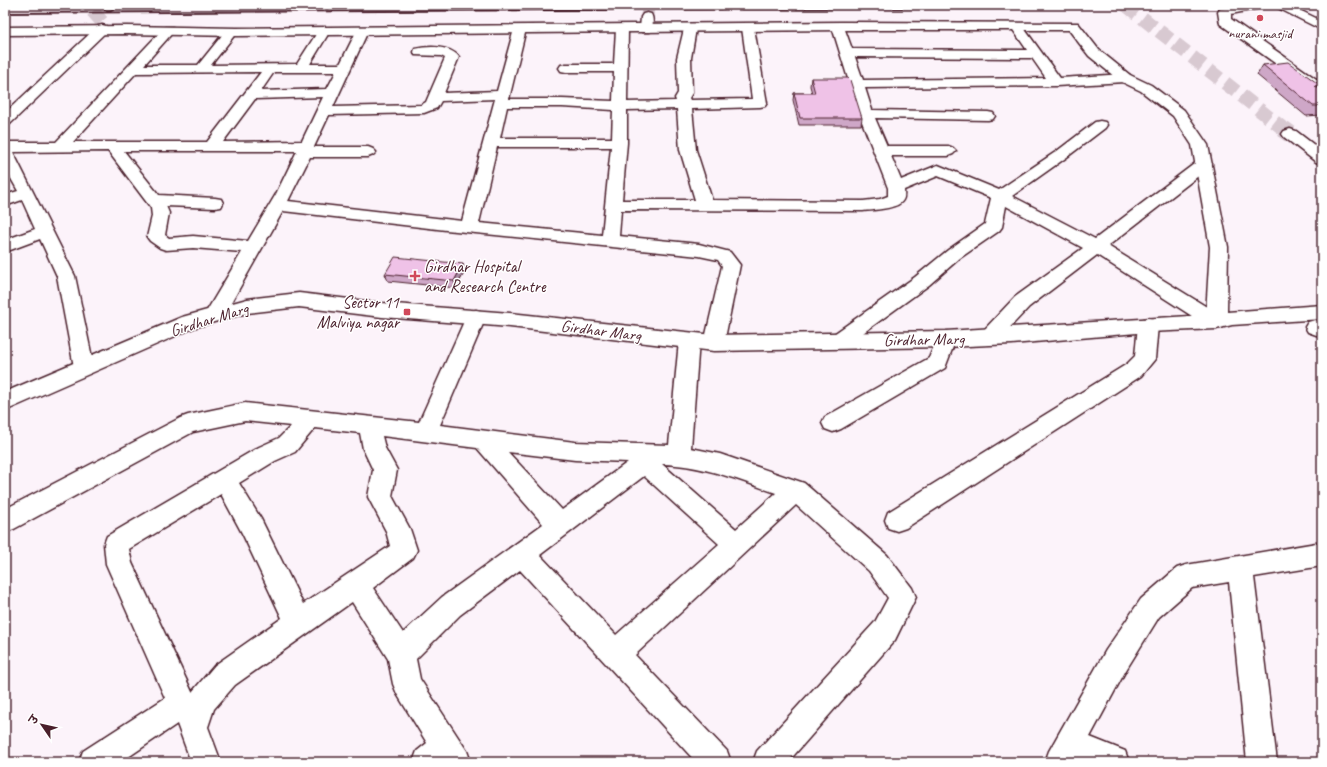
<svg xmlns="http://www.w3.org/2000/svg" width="1327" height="767" viewBox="0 0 1327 767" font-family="Caveat,'Playpen Sans Deva',sans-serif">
	<rect width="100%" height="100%" fill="#fcf3fa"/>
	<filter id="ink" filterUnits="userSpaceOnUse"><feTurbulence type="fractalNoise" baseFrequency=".025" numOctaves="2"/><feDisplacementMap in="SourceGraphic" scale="8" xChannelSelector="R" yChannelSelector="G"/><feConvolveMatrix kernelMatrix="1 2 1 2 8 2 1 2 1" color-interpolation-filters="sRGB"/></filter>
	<g filter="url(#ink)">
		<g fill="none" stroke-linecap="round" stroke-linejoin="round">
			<path stroke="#d8c9d1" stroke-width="13" stroke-dasharray="13 6" stroke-linecap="butt" d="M 647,17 L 648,5"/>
			<path stroke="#d8c9d1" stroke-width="14" stroke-dasharray="14 7" stroke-linecap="butt" d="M 1126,5 L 1285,130
				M 92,21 L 109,6"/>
			<path stroke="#d8c9d1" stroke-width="18" stroke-dasharray="18 8" stroke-linecap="butt" d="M 1283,129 L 1290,134"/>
			<g stroke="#4a1f2b" stroke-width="3">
				<path id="street" d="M 1274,5 L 1289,5 L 1322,21 L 1322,30 L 1276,7 Z
					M 647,13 L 651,14 C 654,19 653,27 650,32 L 642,32 L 640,29 L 641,17 L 643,14 Z
					M 838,23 L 842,24 L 844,27 L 852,49 L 1027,50 L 1011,27 L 1013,24 L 1021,24 L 1060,78 L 1125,74 L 1130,75 L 1132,78 L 1130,81 L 1125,82 L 1056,86 L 865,88 L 872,110 L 988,112 L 993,113 L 995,116 L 993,119 L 988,120 L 875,118 L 887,146 L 948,146 L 953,148 L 956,151 L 953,154 L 948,156 L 891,156 L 901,180 L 938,165 L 999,190 L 1057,151 L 1095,122 L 1100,121 L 1105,122 L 1107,125 L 1105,128 L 1067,157 L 1012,196 L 1095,239 L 1198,161 L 1204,159 L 1210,161 L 1212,164 L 1210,167 L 1108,246 L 1223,317 L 1226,322 L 1223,327 L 1216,329 L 1209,327 L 1097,255 L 1029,307 L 997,341 L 990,343 L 983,341 L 980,336 L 983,331 L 1015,297 L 1083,248 L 1006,206 L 1002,227 L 999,231 L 960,258 L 929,285 L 845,346 L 838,348 L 831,346 L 828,341 L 831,336 L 915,277 L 948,250 L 985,224 L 991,198 L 938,176 L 904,190 C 904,193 905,197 903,200 C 899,209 872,210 863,211 L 621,210 L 619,236 L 699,244 L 730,252 L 740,265 L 724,343 L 721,348 L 714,350 L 707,348 L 704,343 L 722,266 L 718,260 L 699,256 L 446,230 L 283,211 L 222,319 L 215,321 L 208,319 L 205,314 L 242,252 L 193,248 L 166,250 L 160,248 L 150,241 L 147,237 L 152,216 L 151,208 L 108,151 L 13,152 L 75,276 L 94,367 L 91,372 L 84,375 L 77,372 L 74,367 L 57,276 L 40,239 L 5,252 L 5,240 L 35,229 L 22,200 L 5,206 L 5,195 L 18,191 L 5,168 L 5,142 L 56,142 L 165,27 L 173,27 L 175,30 L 144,65 L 198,65 L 227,29 L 235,29 L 237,32 L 211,65 L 297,64 L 320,28 L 328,28 L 330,31 L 310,64 L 340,64 L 358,28 L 366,28 L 368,31 L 333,107 L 421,105 L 426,102 L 445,58 L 441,56 L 415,55 L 414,52 L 415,49 C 428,46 450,45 459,57 L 444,93 L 497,91 L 514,29 L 516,26 L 524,26 L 526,29 L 509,99 L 562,99 L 613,101 L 614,72 L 566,72 L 561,71 L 559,68 L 561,65 L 566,64 L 614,64 L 616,29 L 618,26 L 626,26 L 628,29 L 627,102 L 676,101 L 675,98 L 678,93 L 677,58 L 684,29 L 686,26 L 694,26 L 696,29 L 691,58 L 692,93 L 689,98 L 690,100 L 752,99 L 742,28 L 744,25 L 752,25 L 754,28 L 767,103 L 765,106 L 760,107 L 692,109 L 696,150 L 712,200 L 863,201 L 880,199 L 888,196 L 888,188 L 859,114 L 832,27 L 834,24 ZM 855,57 L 1032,58 L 1046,78 L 863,80 ZM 261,72 L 207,142 L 73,142 L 136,73 ZM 274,72 L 336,72 L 327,89 L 261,91 ZM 323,97 L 302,141 L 223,142 L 255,99 ZM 495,99 L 462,221 L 288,201 L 310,157 L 368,157 L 373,155 L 376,152 L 373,149 L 368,147 L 314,147 L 329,115 L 424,113 L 437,108 L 441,101 ZM 507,107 L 562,107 L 613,110 L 612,138 L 500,138 ZM 677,109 L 680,150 L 695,200 L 622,200 L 627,143 L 627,110 ZM 497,147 L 611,147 L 602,235 L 479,223 ZM 124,151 L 297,151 L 276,194 L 248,241 L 193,236 L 169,238 L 165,235 L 169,213 L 166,206 L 215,208 L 221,207 L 223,203 L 221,199 L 215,198 L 159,195 Z
					M 102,25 L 106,26 L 108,29 L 106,32 L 10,124 L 5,125 L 5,113 L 98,26 Z
					M 476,310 L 483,312 L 486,317 L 440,425 L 575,442 L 669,445 L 679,341 L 682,336 L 689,334 L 696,336 L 699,341 L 691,448 L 720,454 L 804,483 L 887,555 L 912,588 L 916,597 L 895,640 L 788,762 L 753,762 L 757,751 L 875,622 L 888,598 L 869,571 L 796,505 L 635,655 L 727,751 L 731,762 L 696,762 L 520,570 L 460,615 L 416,659 L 420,679 L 467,751 L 471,762 L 413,762 L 417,751 L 427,743 L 397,694 L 393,684 L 388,659 L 352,602 L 235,685 L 214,709 L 208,727 L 221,762 L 191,762 L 177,724 L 121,762 L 79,762 L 83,751 L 165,698 L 106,564 L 104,544 L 107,536 L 259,447 L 279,438 L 291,426 L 245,421 L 193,432 L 14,529 L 5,532 L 5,509 L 180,418 L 188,415 L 245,403 L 419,422 L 466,317 L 469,312 ZM 315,428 L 360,433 L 363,449 L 373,470 L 368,497 L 386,531 L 390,546 L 303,604 L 261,519 L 239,483 L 275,461 L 295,452 ZM 382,436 L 477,448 L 543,524 L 442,597 L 403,633 L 373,588 L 413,558 L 417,550 L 410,529 L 392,496 L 397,470 L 385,448 ZM 508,452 L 575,460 L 628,462 L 562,510 ZM 662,464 C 702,465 739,480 776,493 L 736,529 ZM 644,476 L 719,544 L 616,635 L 540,555 ZM 221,494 L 243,535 L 282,618 L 215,665 L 192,692 L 132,563 L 129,549 Z
					M 1148,318 L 1155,320 L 1158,325 L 1155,359 L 1141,376 L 906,528 L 897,531 L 888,528 L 885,520 L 888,512 L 1127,364 L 1135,356 L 1138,325 L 1141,320 Z
					M 946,332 L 953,334 L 956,339 L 945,368 L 841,429 L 833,432 L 825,429 L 822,423 L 825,417 L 929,358 L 939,334 Z
					M 1322,542 L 1322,566 L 1254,577 L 1277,762 L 1247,762 L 1229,582 L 1192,588 L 1159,617 L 1126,670 L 1090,737 L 1125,751 L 1129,762 L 1045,762 L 1049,751 L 1106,650 L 1141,599 L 1177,568 L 1186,565 Z"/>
			</g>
			<g stroke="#4a1f2b" stroke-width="3">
				<path id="secondary" d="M 104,5 L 116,5 C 113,10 110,10 105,9 Z
					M 1239,5 L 1263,5 L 1261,8 L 1231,14 L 1231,19 L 1322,83 L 1322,94 L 1317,93 L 1220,24 L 1218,12 L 1220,9 Z
					M 842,22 L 1078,23 L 1099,50 L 1130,75 L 1151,85 L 1184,110 L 1208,145 L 1228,247 L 1227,312 L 1322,305 L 1322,319 L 1232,325 L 1216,329 L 1148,332 L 1012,344 L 946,347 L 714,351 L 510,327 L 382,317 L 299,307 L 247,313 L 196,327 L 5,411 L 5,392 L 182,317 L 247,299 L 299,293 L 382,303 L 510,313 L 714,335 L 946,331 L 1206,315 L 1210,247 L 1192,145 L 1173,116 L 1141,91 L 1120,81 L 1089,56 L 1069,30 L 842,30 L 236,36 L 127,34 L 5,35 L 5,27 L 127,26 L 236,28 Z
					M 1290,129 L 1296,131 L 1322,151 L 1322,164 L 1316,162 L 1284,137 L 1282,134 L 1284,131 Z
					M 1315,320 L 1322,322 L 1322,337 L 1308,332 L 1305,327 L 1308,322 Z"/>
			</g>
			<use href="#street" fill="#fff" fill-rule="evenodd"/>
			<use href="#secondary" fill="#fff" fill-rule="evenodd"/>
			<path stroke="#4a1f2b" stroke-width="2" d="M 5,13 L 908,8 L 1018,5"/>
		</g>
		<path fill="#cea7c7" stroke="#4a1f2b" d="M 1263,65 L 1318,88 L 1322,91 L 1322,115 L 1306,116 L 1257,75 Z
			M 811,78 L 862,118 L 861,125 L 799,125 L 793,100 L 794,93 L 812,93 L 810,86 Z
			M 465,271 L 456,288 L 388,281 L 385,274 Z"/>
		<path fill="#a788a2" stroke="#4a1f2b" d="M 1320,85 L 1313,94 L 1315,86 Z
			M 463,264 L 465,271 L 456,288 L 454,281 Z"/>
		<path fill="#efc2e7" stroke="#4a1f2b" d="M 1288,62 L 1320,85 L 1315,86 L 1322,91 L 1322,106 L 1313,106 L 1263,65 Z
			M 811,78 L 848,78 L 850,80 L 862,118 L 800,118 L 794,93 L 815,93 Z
			M 395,257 L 463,264 L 454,281 L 385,274 Z"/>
	</g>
	<g fill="#d1495b" stroke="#fff" stroke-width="1.5">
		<circle cx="1260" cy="18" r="4"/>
		<path d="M413 270h4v4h4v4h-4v4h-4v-4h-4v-4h4z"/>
		<rect x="403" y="308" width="8" height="8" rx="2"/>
	</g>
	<g text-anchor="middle" stroke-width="3" stroke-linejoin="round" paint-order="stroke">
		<g font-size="14" fill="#4a1f2b" stroke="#fff">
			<text x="1260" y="38">nurani masjid</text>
		</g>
		<g font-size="17" fill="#4a1f2b" stroke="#fff" text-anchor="start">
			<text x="424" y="272">Girdhar Hospital<tspan x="424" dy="20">and Research Centre</tspan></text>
			<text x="399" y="308" text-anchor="end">Sector 11<tspan x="399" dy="20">Malviya nagar</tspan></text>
		</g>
		<g font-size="17" fill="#4a1f2b" stroke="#fff">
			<text transform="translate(209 319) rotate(-17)" y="6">Girdhar Marg</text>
			<text transform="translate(601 330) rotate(7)" y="6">Girdhar Marg</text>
			<text transform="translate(924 339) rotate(-1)" y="6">Girdhar Marg</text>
		</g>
	</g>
	<rect width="1327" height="767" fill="none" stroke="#fff" stroke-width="20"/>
	<rect x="10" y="10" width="1307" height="747" fill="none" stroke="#4a1f2b" stroke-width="1.5" filter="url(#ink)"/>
	<g transform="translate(42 725) rotate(304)" stroke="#ffffff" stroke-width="3" paint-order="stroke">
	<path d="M0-3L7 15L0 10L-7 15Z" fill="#4a1f2b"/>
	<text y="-6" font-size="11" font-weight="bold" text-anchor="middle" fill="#4a1f2b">उ</text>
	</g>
</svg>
